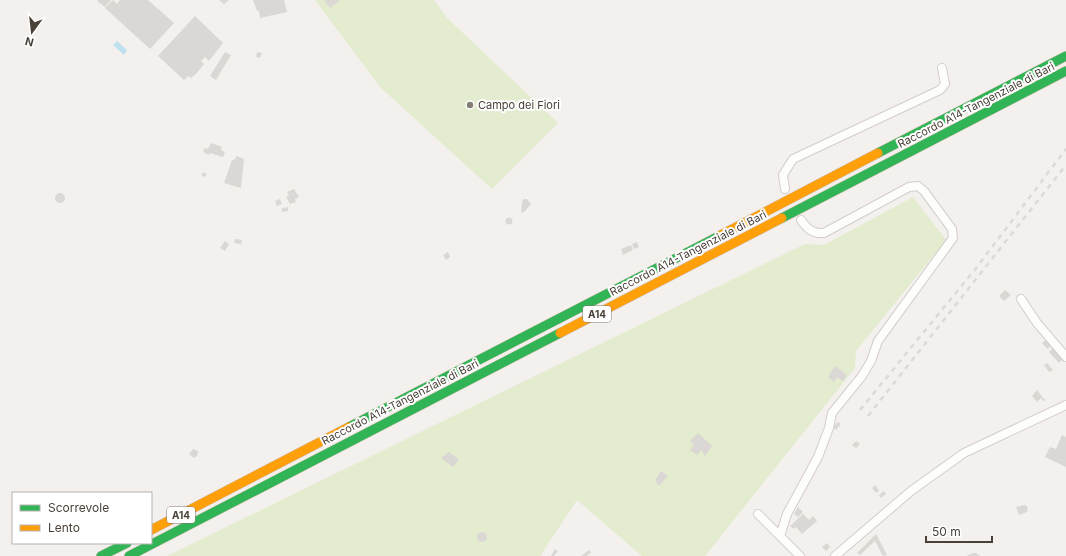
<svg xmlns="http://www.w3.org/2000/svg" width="1066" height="556" viewBox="0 0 1066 556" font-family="Inter,sans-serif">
	<rect width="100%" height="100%" fill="#f3f0ed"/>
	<path fill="#e3ecce" d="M 315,0 L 434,0 L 447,18 L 558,123 L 492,189 L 381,88 Z
		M 913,197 L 946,240 L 856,351 L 855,368 L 705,556 L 642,556 L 577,500 L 540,556 L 167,556 L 805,244 L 824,245 Z"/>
	<path fill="#bfe1ef" d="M 117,41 L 127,50 L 124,55 L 113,45 Z"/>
	<path fill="#dbd7d4" d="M 98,0 L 111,0 L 105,7 L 97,1 Z
		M 113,0 L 117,4 L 120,0 L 148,0 L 174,23 L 150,49 L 105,8 Z
		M 219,0 L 229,0 L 224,4 Z
		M 253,0 L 284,0 L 287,12 L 260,18 L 259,11 L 257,11 Z
		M 324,0 L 340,0 L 330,8 Z
		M 195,16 L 223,43 L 209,61 L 205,57 L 201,61 L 204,64 L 196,74 L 191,78 L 188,76 L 184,80 L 158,56 Z
		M 225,52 L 231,55 L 216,80 L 210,76 Z
		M 257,52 L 262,53 L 260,58 L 256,57 Z
		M 211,143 L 222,147 L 221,150 L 225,152 L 223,157 L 210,153 L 209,155 L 203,152 L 205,148 L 208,149 Z
		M 237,156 L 244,159 L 241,188 L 224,183 L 232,160 L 234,160 Z
		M 202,173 L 207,173 L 205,177 L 202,176 Z
		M 294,189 L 299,197 L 295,199 L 296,202 L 290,204 L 286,197 L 289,196 L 287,192 Z
		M55 198a5 5 0 1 1 10 0a5 5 0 1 1-10 0Z
		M 280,199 L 282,204 L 277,206 L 275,201 Z
		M 524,199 L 527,199 L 531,204 L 524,212 L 521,213 L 522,202 Z
		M 288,207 L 288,211 L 282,212 L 282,208 Z
		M505.5 221a3.5 3.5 0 1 1 7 0a3.5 3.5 0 1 1-7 0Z
		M 235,239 L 242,240 L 241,244 L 234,243 Z
		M 225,241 L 229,244 L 225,251 L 220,248 Z
		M 637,242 L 639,247 L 634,249 L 632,244 Z
		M 631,245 L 633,250 L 623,255 L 621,249 Z
		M 448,252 L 450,257 L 446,260 L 443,255 Z
		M 1005,290 L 1011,295 L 1004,301 L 999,296 Z
		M 1047,339 L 1066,360 L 1064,362 L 1062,360 L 1059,363 L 1049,352 L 1053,348 L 1051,346 L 1047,349 L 1042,343 Z
		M 1047,363 L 1053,370 L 1049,372 L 1044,365 Z
		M 835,366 L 847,375 L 843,381 L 837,377 L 834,382 L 828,377 Z
		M 1037,390 L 1043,398 L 1046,400 L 1043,401 L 1041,398 L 1037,402 L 1032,396 Z
		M 838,422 L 841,424 L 836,430 L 833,427 Z
		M 698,433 L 712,446 L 705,456 L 701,450 L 697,455 L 690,450 L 694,445 L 690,441 Z
		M 1062,435 L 1066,437 L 1066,467 L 1045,457 L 1050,447 L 1056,449 Z
		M 856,441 L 860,444 L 856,448 L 852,445 Z
		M 193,449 L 198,451 L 197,456 L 194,458 L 189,454 Z
		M 449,452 L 459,460 L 453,467 L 441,458 Z
		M 661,471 L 668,476 L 659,486 L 655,480 Z
		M 875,485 L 879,491 L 876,493 L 872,488 Z
		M 884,491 L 886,494 L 881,498 L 879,495 Z
		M 1025,505 L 1028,507 L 1027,512 L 1019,515 L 1016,507 Z
		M 798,507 L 803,512 L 798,517 L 794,514 Z
		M 803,514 L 809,520 L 813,516 L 817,521 L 802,534 L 796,527 L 794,529 L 790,526 Z
		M477 537a5 5 0 1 1 10 0a5 5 0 1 1-10 0Z
		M 876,534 L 887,555 L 883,556 L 875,541 L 860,555 L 857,553 Z
		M 827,543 L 830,547 L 826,551 L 822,547 Z
		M 555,549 L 558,551 L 554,556 L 551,556 Z
		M 589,550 L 591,552 L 587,556 L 581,556 Z
		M 973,553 L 976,553 L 980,556 L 967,556 Z"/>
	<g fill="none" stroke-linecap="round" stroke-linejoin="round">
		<g stroke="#d1cecb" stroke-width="10">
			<path id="street" d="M 785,189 L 783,175 L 793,159 L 940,90 L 945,84 L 942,68
				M 1021,299 L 1037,323 L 1066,357
				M 758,514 L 800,556
				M 780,536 L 787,514 L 818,457 L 829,428 L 832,413 L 862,376 L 871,361 L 878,341 L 953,238 L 952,229 L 924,191 L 918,186 L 909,187 L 824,233 C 813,234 807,229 801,220
				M 835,556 L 911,491 L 964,453 L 1066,405"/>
		</g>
		<g stroke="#cabaa9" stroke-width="10">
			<path id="fast" d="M 878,153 L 1066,56
				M 782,218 L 1066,71
				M 349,427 L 721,235
				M 101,556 L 127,543
				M 129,556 L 560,333"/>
		</g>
		<g stroke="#cabaa9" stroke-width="10">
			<path id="slow" d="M 721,235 L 878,153
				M 560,333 L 782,218
				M 151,530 L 349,427"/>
		</g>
		<use href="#street" stroke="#fdfdfc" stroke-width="8"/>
		<use href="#fast" stroke="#30b455" stroke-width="9"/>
		<use href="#slow" stroke="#ff9f0a" stroke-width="9"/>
		<path stroke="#dadad9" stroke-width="2.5" stroke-dasharray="5 5" stroke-linecap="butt" d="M 860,410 L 977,267 L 1066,149
			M 868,416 L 1066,165"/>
	</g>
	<circle fill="#847e77" stroke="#fff" stroke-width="1.5" cx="470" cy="105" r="4"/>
	<g text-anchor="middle" stroke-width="4" stroke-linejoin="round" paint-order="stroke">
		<g fill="#fff" stroke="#807a74" stroke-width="1">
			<rect x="583" y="306" width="28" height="16" rx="3"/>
			<rect x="167" y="507" width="28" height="16" rx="3"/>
		</g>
		<g font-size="10" font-weight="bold" fill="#494138">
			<text x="597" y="318">A14</text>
			<text x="181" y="519">A14</text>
		</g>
		<g font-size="11" fill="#494138" stroke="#fff" text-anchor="start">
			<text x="478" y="109">Campo dei Fiori</text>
		</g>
		<g font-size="11" fill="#494138" stroke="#fff">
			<text transform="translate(976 105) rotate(-27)" y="4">Raccordo A14-Tangenziale di Bari</text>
			<text transform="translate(688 253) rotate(-27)" y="4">Raccordo A14-Tangenziale di Bari</text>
			<text transform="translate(400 402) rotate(-27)" y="4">Raccordo A14-Tangenziale di Bari</text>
		</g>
	</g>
	<rect x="12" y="492" width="140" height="52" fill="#ffffff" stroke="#b6b3af"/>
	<rect x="20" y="505" width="20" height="6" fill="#30b455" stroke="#b6b3af"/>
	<text x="48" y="512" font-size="12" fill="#494138">Scorrevole</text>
	<rect x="20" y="525" width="20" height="6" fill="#ff9f0a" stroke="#b6b3af"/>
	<text x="48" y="532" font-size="12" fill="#494138">Lento</text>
	<g transform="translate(32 32) rotate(195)" stroke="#ffffff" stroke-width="3" paint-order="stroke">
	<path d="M0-3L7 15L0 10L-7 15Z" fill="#494138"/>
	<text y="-6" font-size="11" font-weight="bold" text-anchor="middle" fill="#494138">N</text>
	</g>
	<path d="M926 536v6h66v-6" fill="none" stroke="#494138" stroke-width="2"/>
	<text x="932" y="536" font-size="12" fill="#494138" stroke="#ffffff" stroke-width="3" paint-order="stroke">50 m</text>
</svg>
